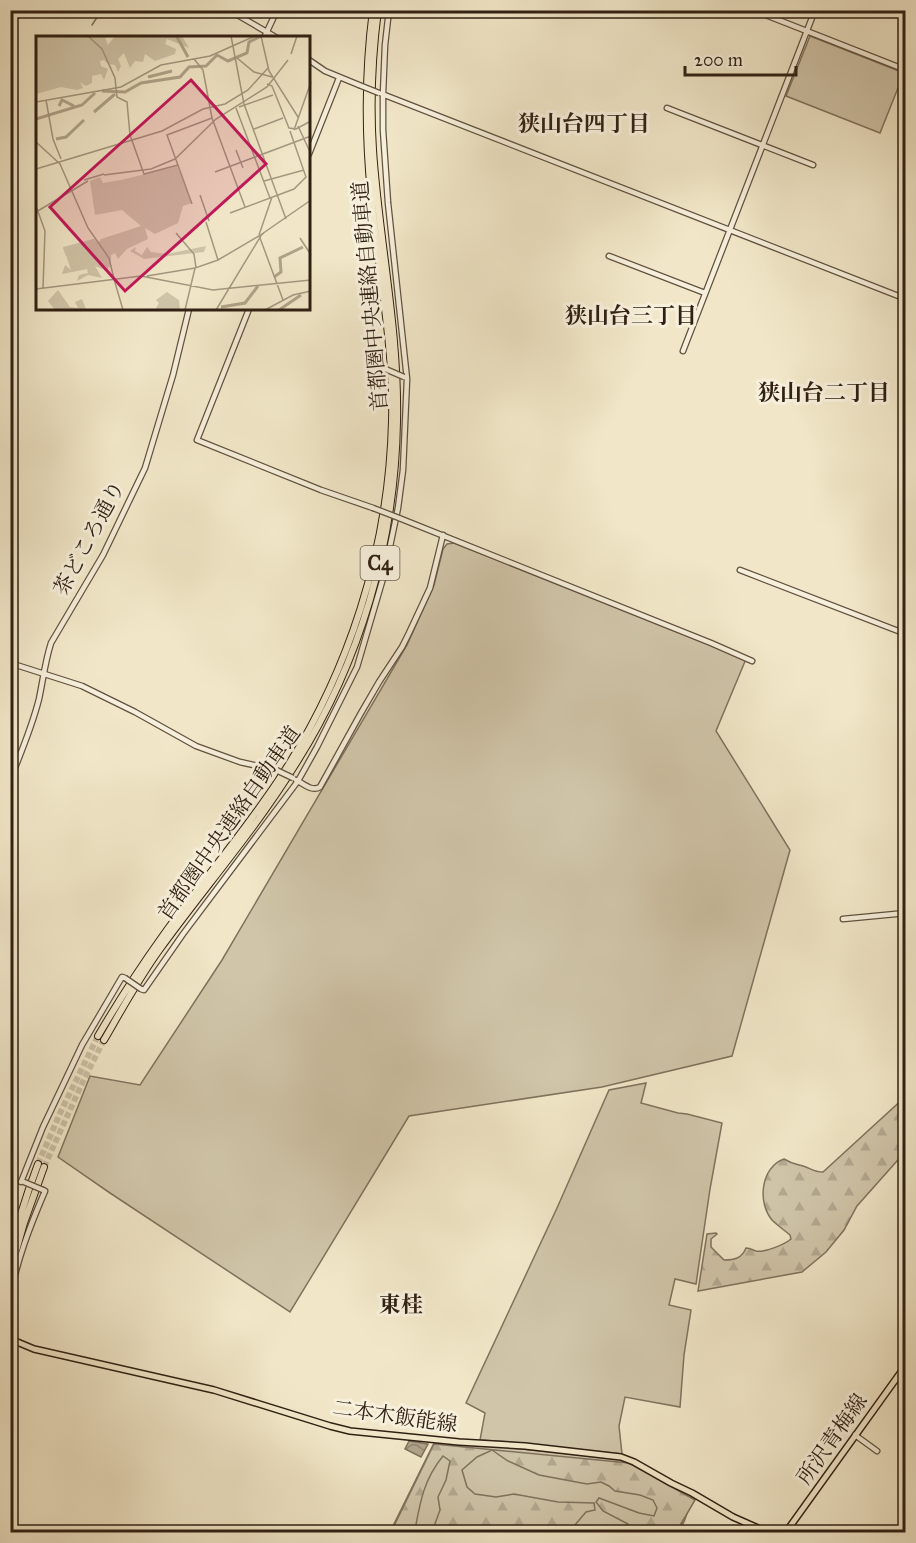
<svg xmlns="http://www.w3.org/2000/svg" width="916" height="1543" viewBox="0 0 916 1543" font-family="'IM FELL Great Primer','Noto Serif JP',serif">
	<defs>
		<pattern id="forest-firs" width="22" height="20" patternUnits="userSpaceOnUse" patternTransform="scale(1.5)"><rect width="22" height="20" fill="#d0c5a9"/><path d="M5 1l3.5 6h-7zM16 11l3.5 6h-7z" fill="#b3a991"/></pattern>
		<pattern id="water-waves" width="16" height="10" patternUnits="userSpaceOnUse" patternTransform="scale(1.5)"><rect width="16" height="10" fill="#b0a38a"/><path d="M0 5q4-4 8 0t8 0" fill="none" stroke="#908470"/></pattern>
	</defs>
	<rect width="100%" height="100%" fill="#f1e7c8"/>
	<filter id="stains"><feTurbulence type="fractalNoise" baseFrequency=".00333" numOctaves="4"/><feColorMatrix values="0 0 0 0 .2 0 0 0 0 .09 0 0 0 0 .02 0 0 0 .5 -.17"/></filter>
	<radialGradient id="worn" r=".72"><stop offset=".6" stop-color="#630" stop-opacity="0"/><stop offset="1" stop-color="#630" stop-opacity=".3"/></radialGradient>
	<path fill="#d0c5a9" stroke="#80725e" stroke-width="1.5" d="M 810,36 L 904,73 L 880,133 L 786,96 Z
		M 454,543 L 746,659 L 716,731 L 790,850 L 732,1056 L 602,1087 L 409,1116 L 290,1312 L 110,1193 L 58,1157 L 90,1076 L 140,1085 L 222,960 L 407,645 L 434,585 L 443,549 L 447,544 Z
		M 646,1083 L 641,1103 L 678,1113 L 687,1114 L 722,1123 L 710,1189 L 696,1284 L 675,1279 L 669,1305 L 691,1310 L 684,1355 L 680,1407 L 625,1397 L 619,1426 L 622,1454 L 509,1442 L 480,1440 L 485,1413 L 466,1403 L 557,1208 L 609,1090 Z
		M 436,1442 L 504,1447 L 626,1460 L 693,1496 L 684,1522 L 676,1532 L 390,1532 L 434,1443 Z"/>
	<path fill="url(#forest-firs)" stroke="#80725e" stroke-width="1.5" d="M 905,1097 L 905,1152 L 857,1206 L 844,1230 L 826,1252 L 802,1272 L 698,1291 L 707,1234 L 716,1233 L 717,1234 L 711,1239 L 711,1247 L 724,1260 C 735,1260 742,1258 746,1248 C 750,1248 753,1250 756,1251 C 765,1253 785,1244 791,1239 L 790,1235 C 784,1230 777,1225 772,1220 C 757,1202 761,1167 784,1159 C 792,1164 795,1164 803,1166 C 810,1168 814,1172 823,1172 Z
		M 434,1444 L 629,1463 L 695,1500 L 681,1524 L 695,1532 L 623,1532 L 628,1529 L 628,1524 L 603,1511 L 596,1502 L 599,1498 L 639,1513 L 654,1516 L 657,1508 L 653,1500 L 640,1495 L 615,1491 L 609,1486 L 601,1482 L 587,1484 L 539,1475 L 508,1461 L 492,1450 L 477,1457 L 462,1470 L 467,1487 L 475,1494 L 496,1497 L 514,1494 L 558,1502 L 594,1503 L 595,1510 L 586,1512 L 569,1532 L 432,1532 L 440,1510 L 438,1497 L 446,1480 L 450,1461 L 443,1456 C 424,1479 420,1502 415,1530 L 413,1532 L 391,1532 Z"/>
	<path fill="url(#water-waves)" stroke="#7d6f5a" stroke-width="1.5" d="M 409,1441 L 428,1444 L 421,1457 L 405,1449 Z"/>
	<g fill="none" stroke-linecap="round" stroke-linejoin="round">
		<path stroke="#7d6f5a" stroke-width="1.5" d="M 92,25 L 98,16 L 94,10"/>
		<path stroke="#cbbfa4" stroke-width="6" stroke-dasharray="6 3" stroke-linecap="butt" d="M 38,1164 L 61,1111 L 98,1036
			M 44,1167 L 85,1077 L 104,1040"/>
		<g stroke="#615240" stroke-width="7">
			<path id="minor" d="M 229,10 L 277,38
				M 753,10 L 906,70
				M 264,38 L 277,10
				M 309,60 L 325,71 L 359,85
				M 382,94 L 906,299
				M 667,108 L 813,165
				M 309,154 L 339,78
				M 609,256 L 705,293
				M 249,309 L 197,440 L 321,490 L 373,508
				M 683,351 L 815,10
				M 399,518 L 711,643 L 752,661
				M 740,570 L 906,634
				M 10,663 L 82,686 L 135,712 L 196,746 L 240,762 L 276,770
				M 10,780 C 21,753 32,727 39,699 C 43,680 45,662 51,643 L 103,555 L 145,468 L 173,375 L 189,309
				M 296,780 C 304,784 312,792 320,787 L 361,713 L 379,682 L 402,647 L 409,633 L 430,588 L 443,535
				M 843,919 L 906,913
				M 141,989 L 144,990 L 183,934 L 298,781 L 317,747 L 357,667 L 384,575 L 398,508 L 403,470 L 407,379 L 388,203 L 383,130 L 383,94 L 385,45 L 389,10
				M 21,1182 L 43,1127 L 82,1045 L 122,977 L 125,978
				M 10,1299 C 16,1262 30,1226 45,1191 L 43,1190
				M 855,1435 L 877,1451"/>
		</g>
		<g stroke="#312013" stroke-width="8">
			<path id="major" d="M 10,1339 L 34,1349 L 214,1390 L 330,1426 L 350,1431 L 459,1442 L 525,1446 L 621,1457 L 634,1462 L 671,1483 L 692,1493 L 733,1517 L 767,1532
				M 786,1532 L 906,1365"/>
		</g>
		<g stroke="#312013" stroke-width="8">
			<path id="highway" d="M 98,1036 C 118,1002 139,969 162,937 C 199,885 242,835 278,781 C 349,674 389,549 392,421 C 394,345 378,269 371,194 C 365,133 365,71 373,10
				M 104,1040 C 122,1009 139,978 160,949 C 204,888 255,830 295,765 C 360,663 395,543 397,422 C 399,330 379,241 373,150 C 370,104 372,56 378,10
				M 10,1248 L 29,1189 L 38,1164
				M 10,1272 L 24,1223 L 44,1167"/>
		</g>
		<use href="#minor" stroke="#f6efdb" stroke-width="4.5"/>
		<use href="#major" stroke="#f1e7c8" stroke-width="5"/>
		<use href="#highway" stroke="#f1e7c8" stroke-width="6"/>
		<g stroke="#615240" stroke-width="7" stroke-linecap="butt">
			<path id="minor-bridge" d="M 359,85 L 379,93
				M 383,368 L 404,377
				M 373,508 L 399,518
				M 276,770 L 293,778
				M 125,978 L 141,989
				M 24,1182 L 43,1190"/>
		</g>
		<use href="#minor-bridge" stroke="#f6efdb" stroke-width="4.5"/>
	</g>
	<g text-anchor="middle" stroke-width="6" stroke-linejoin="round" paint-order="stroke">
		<rect fill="#f6efdb" stroke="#6c5e4f" stroke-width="1.5" x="360.5" y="546" width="39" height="34" rx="4.5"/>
		<g font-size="20" font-weight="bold" fill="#312013">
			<text x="380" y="570">C4</text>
		</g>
		<g font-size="21" fill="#312013" stroke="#f6efdb">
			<text transform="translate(370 296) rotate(-95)" y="7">首都圏中央連絡自動車道</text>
			<text transform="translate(89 538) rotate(-62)" y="7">茶どころ通り</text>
			<text transform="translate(229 823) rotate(-55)" y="7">首都圏中央連絡自動車道</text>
			<text transform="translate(395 1416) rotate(8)" y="7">二本木飯能線</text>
			<text transform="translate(832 1439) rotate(-55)" y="7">所沢青梅線</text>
		</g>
		<g font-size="22" font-weight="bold" fill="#312013" stroke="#f6efdb">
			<text x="584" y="131">狭山台四丁目</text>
			<text x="631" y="323">狭山台三丁目</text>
			<text x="824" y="400">狭山台二丁目</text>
			<text x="401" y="1312">東桂</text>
		</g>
	</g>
	<g transform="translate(36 36)">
		<rect width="274" height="274" fill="#f1e7c8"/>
		<path d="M 141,130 L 156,167 L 147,170 L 142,187 L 119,198 L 109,192 L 112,203 L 91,213 L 82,223 L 79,217 L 75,219 L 75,231 L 41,229 L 36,235 L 27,211 L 58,203 L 62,207 L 65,203 L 105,190 L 86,174 L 59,179 L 54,145 L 64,141 L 67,147 L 85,144 Z" fill="#d0c5a9"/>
		<path d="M 0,0 L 77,0 L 69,2 L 72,9 L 79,0 L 146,0 L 153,12 L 131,3 L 129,8 L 140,13 L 139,18 L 119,25 L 109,18 L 107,26 L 99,25 L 94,32 L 88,17 L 82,23 L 85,30 L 82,36 L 79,29 L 73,28 L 77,33 L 68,24 L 64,25 L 65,30 L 72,33 L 68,44 L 65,38 L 56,40 L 56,47 L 50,50 L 44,46 L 47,52 L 41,54 L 25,51 L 0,58 ZM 58,203 L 73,223 L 72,235 L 59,230 L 66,242 L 52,239 L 41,245 L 43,239 L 52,237 L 51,233 L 26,238 L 29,229 L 35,234 L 31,222 L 53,222 L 67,228 L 65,223 L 48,219 L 30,220 L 27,212 ZM 170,210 L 168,216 L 108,223 L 94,215 L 100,211 L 99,215 L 106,219 L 111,211 L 115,216 L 131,218 ZM 22,254 L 34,271 L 42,272 L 39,266 L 46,263 L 50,273 L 19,274 L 12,265 ZM 131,256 L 143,264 L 144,274 L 119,274 L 123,267 L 120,264 Z" fill="#d0c5a9"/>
		<path fill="none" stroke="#b0a38a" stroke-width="3" d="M 141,1 L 152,21M 112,41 L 136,35M 66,55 L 89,56 L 105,47 L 144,41 L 153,31 L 170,30 L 181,19 L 192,25 L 211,17 L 213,6 L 225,0M 23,70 L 26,64 L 38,70M 58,76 L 79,58M 0,83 L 46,69 L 59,57M 20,103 L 30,101 L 48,84M 238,241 L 245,236 L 244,222 L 267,211M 185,271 L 209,267 L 222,250M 243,274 L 265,259"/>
		<path fill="none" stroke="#a49780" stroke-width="1.5" d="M 52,0 L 66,13 L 79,42 L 81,61 L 91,66 L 94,99 L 108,138 L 142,129M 195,0 L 208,68 L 250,183M 225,0 L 233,35 L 262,81M 255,18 L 261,0M 201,22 L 218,36 L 236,41M 158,23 L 167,34 L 176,82 L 209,171M 231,48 L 236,50 L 253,92 L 260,93 L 275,85M 10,64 L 17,103 L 25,123M 0,66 L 85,51 L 125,29 L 174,20 L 219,0M 203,71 L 237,59M 200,72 L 234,162M 262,90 L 275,118M 218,93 L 247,82M 258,94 L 275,46M 0,106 L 24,128 L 52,192 L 73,222 L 78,243M 200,114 L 207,132M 0,133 L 126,95 L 167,73 L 189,68 L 212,54 L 232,32M 179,136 L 275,100M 68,139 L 115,133 L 139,123 L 180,83 L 231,51 L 252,24M 48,144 L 68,138M 228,145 L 268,134M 164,159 L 173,185M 156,168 L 131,99 L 176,82M 0,170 L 9,195 L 7,252M 0,176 L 52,145M 194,177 L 258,153 L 270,141 L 254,95M 170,186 L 182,224M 140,197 L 158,218 L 160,232M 223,199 L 236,161M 224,202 L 247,264M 264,202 L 275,219M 111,240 L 159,232M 78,243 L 87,274M 0,253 L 105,240 L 177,254 L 275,244M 149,274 L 159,232 L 182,224 L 228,197M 180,274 L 226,198 L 275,164M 229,274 L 257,259 L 275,255"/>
		<path fill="#c2185b" fill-opacity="0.15" stroke="#c2185b" stroke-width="3" d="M 155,44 L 230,128 L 89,255 L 14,171 Z"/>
		<rect width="274" height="274" fill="none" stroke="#312013" stroke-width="3"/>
	</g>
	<rect width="916" height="1543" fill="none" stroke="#f1e7c8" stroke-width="36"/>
	<rect x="12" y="12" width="892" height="1519" fill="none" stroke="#312013" stroke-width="3"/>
	<rect x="18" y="18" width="880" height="1507" fill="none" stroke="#312013" stroke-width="1.5"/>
	<path d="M685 66v9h111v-9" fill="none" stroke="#312013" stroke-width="3"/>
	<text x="694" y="66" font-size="18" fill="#312013" stroke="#f6efdb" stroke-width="4.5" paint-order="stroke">200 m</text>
	<rect width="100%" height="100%" filter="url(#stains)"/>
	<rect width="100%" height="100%" fill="url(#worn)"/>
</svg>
